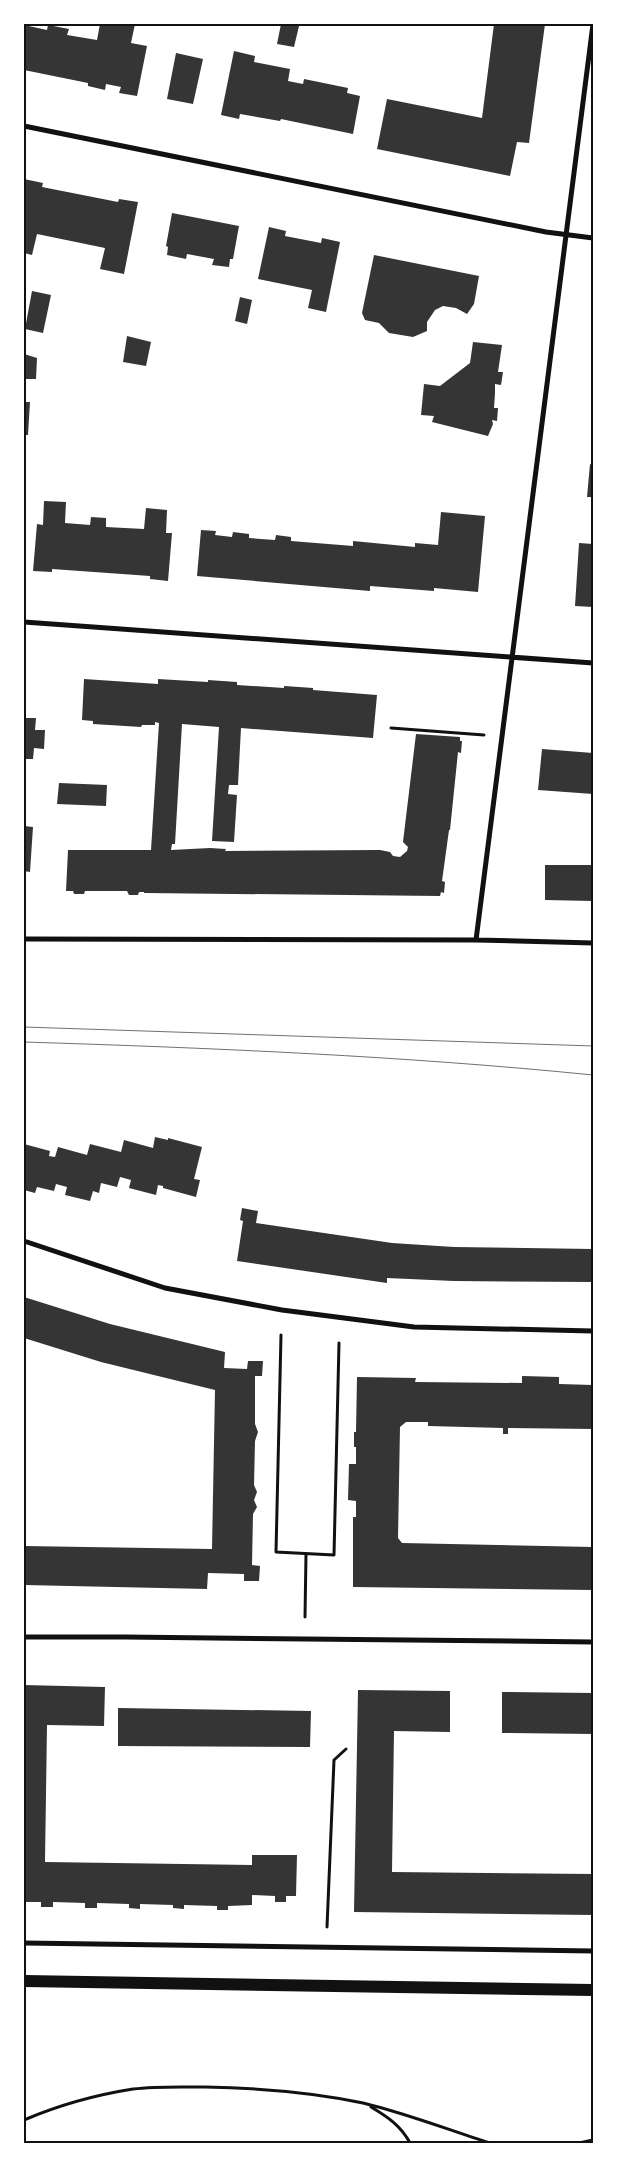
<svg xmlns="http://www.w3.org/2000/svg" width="617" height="2167" viewBox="0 0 617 2167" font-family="Karla,sans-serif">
	<rect width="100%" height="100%" fill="#fff"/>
	<path fill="#353535" d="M 100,24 L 116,26 L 117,24 L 135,24 L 131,43 L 147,46 L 137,96 L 119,93 L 121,87 L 106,84 L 105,90 L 88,86 L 88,83 L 24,70 L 24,25 L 47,30 L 48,25 L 69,29 L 67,35 L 97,40 Z
		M 281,24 L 299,26 L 294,47 L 277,44 Z
		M 494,24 L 545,24 L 529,143 L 517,142 L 510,176 L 377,149 L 387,99 L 482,118 Z
		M 234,51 L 255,56 L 254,62 L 290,69 L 288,81 L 303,84 L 304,79 L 348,88 L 347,93 L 360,96 L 353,134 L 281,119 L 280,121 L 240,114 L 239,119 L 221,115 Z
		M 176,53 L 203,59 L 193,104 L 167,99 Z
		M 24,179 L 43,183 L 42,187 L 118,202 L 119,199 L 138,202 L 124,274 L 100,269 L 105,248 L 37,234 L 32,255 L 24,253 Z
		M 172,213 L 239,226 L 233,259 L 230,259 L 229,267 L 212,265 L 214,259 L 187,254 L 186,259 L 167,255 L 168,247 L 166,246 Z
		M 269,227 L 286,231 L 285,236 L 321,243 L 322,238 L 340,242 L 326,312 L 308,308 L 312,290 L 258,279 Z
		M 374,255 L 479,276 L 474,304 L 467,314 L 456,308 L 443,306 L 435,310 L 427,322 L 427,331 L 413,337 L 389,333 L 379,323 L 365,320 L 362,313 Z
		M 32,291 L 51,295 L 43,333 L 25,329 Z
		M 240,297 L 252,300 L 247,324 L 235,321 Z
		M 127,336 L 151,342 L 146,366 L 123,362 Z
		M 473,342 L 502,345 L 498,372 L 503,372 L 501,385 L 495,384 L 495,393 L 494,408 L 498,408 L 497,421 L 492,420 L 493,424 L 488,436 L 432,422 L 434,416 L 421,415 L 424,384 L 440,386 L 470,363 Z
		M 24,354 L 37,358 L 36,379 L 24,379 Z
		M 24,402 L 30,402 L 28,435 L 24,435 Z
		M 590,464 L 593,465 L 593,497 L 587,497 Z
		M 44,501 L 66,502 L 65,523 L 90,525 L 91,517 L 106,518 L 106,527 L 144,529 L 146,508 L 167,510 L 166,533 L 172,533 L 168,581 L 150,579 L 150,576 L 52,569 L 52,572 L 33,571 L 37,524 L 43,525 Z
		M 441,512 L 485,516 L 478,592 L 434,588 L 434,591 L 370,586 L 370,591 L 197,576 L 201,530 L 216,531 L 215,535 L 232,537 L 233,532 L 249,534 L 249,538 L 275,540 L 276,535 L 291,537 L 291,541 L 353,546 L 353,541 L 415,547 L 415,543 L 438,545 Z
		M 579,543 L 593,544 L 593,607 L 575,606 Z
		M 84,679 L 158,684 L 158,679 L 208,682 L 208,680 L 237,682 L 237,685 L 284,688 L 284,686 L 299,687 L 313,688 L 313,690 L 377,695 L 373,738 L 241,728 L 238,785 L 229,785 L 228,794 L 237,795 L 234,842 L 212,841 L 219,727 L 182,724 L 175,844 L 172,844 L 171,850 L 210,848 L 226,849 L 225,851 L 380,850 L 390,852 L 393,856 L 400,857 L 407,851 L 408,847 L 403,842 L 416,734 L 460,737 L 460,741 L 462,741 L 461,753 L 458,752 L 450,830 L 449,830 L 442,881 L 445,882 L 444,893 L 441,892 L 440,896 L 144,893 L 144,892 L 139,892 L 138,895 L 129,895 L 127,891 L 85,891 L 84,894 L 74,894 L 73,891 L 66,891 L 68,850 L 151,850 L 159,723 L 155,722 L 155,725 L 142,725 L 141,727 L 93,724 L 93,721 L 82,720 Z
		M 24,718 L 36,718 L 35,730 L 45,730 L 44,749 L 34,748 L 33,759 L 24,759 Z
		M 542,749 L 593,753 L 593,794 L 538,790 Z
		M 59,783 L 107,785 L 106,806 L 57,804 Z
		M 24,826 L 33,827 L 30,872 L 24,871 Z
		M 545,865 L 593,865 L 593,901 L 545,900 Z
		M 155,1137 L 168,1140 L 168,1138 L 202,1147 L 194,1179 L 200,1180 L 196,1197 L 163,1188 L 163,1186 L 158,1185 L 156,1195 L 129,1188 L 131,1180 L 120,1177 L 117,1187 L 101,1183 L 99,1193 L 93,1191 L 90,1201 L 65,1195 L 67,1187 L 56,1184 L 54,1191 L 37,1187 L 35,1193 L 24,1190 L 24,1144 L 50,1151 L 49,1156 L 55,1157 L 58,1147 L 87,1155 L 90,1144 L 121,1152 L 124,1140 L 153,1148 Z
		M 242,1208 L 258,1211 L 256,1223 L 392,1243 L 454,1247 L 593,1249 L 593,1282 L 454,1281 L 387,1278 L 387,1283 L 237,1261 L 243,1221 L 240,1220 Z
		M 24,1297 L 110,1324 L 225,1352 L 224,1368 L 247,1369 L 248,1361 L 263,1361 L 262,1376 L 255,1376 L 255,1424 L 258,1432 L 255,1441 L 254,1485 L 257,1492 L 254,1500 L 257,1507 L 253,1514 L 252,1565 L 260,1566 L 259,1581 L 244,1581 L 244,1574 L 208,1573 L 207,1589 L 24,1585 L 24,1546 L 212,1549 L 215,1390 L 101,1362 L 24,1338 Z
		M 522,1376 L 559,1377 L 559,1384 L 593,1385 L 593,1429 L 508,1428 L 508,1434 L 503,1434 L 503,1428 L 428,1426 L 428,1422 L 406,1422 L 400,1427 L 398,1538 L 402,1543 L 593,1547 L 593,1590 L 353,1587 L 353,1517 L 356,1517 L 356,1501 L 348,1500 L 349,1464 L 356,1464 L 356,1447 L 354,1447 L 354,1432 L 356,1432 L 357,1377 L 416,1378 L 415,1382 L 522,1383 Z
		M 24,1685 L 105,1687 L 104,1726 L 47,1725 L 45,1862 L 252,1865 L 252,1855 L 297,1855 L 296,1896 L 286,1896 L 286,1902 L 275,1902 L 275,1896 L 252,1895 L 252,1905 L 228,1906 L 228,1910 L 217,1910 L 217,1906 L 184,1905 L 184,1909 L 173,1908 L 173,1905 L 140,1904 L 140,1909 L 129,1908 L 129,1904 L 97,1903 L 97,1908 L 85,1908 L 85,1903 L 53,1902 L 53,1907 L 41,1907 L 41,1902 L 24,1902 Z
		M 358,1690 L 450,1691 L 450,1732 L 394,1731 L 392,1872 L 593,1874 L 593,1915 L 354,1912 Z
		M 502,1692 L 593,1693 L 593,1734 L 502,1733 Z
		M 118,1708 L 311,1711 L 310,1747 L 118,1746 Z"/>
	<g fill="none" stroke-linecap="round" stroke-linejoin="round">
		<path stroke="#111" stroke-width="3" d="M 391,728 L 484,735
			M 281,1335 L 276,1552 L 334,1555 L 339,1343
			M 305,1617 L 306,1554
			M 327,1927 L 334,1760 L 346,1749
			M 371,2107 C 388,2117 401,2126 410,2143
			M 24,2120 C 59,2105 95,2095 133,2089 C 157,2086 181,2087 205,2087 C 258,2088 311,2092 363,2103 C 405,2113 449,2130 490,2143
			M 579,2143 L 593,2140"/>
		<path stroke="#111" stroke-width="5" d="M 24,126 L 546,232 L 593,238
			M 24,622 L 593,663
			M 24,939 L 476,940 L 593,943
			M 476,940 L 593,24
			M 24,1241 L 165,1288 L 282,1310 L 414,1327 L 593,1331
			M 24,1637 L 125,1637 L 593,1642
			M 24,1943 L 593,1951"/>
		<path stroke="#111" stroke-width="12" d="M 24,1981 L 593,1990"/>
		<path stroke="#707070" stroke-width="1" d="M 24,1027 L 593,1046
			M 24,1042 C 214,1048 404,1056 593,1075"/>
	</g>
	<rect width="617" height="2167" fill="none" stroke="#ffffff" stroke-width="50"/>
	<rect x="25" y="25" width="567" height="2117" fill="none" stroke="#111" stroke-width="2"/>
</svg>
